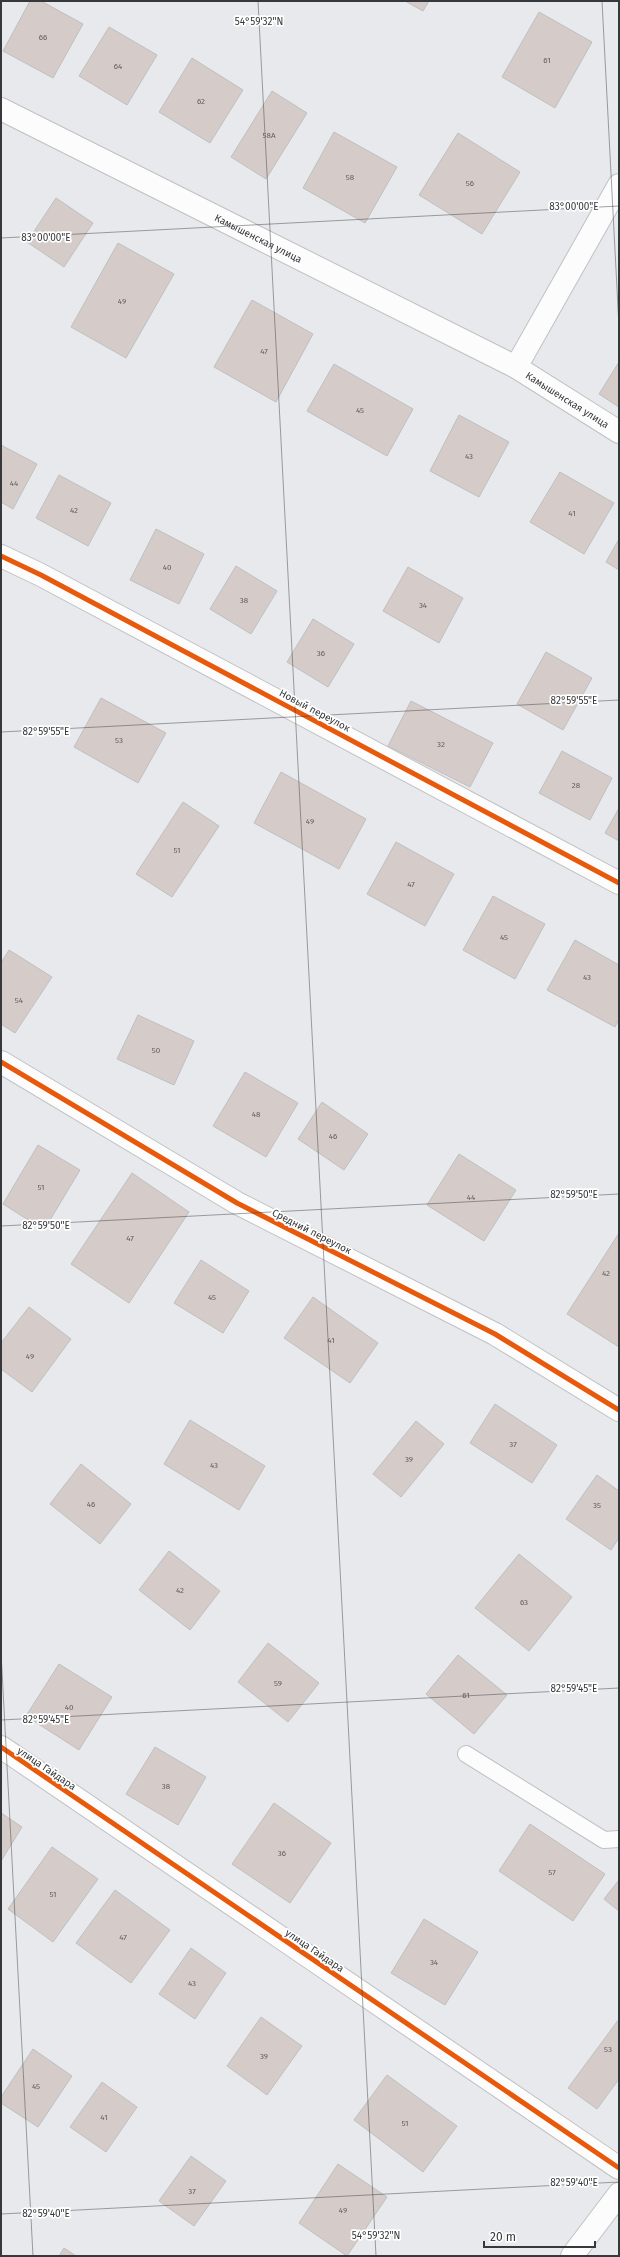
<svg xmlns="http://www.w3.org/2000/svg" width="620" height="2257" viewBox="0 0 620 2257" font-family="'Fira Sans',sans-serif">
	<rect width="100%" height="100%" fill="#e8e9ed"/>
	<path fill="#d5ccc9" stroke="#bfbfc0" d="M 30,1 L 41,1 L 83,24 L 53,78 L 3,51 Z
		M 405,1 L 429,1 L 423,11 Z
		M 539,12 L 592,42 L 555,108 L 502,77 Z
		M 109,27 L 157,55 L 127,105 L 79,76 Z
		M 192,58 L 243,90 L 210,143 L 159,112 Z
		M 272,91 L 307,113 L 266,179 L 231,157 Z
		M 334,132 L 397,167 L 365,223 L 303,188 Z
		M 458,133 L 520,172 L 482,234 L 419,195 Z
		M 56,198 L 93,223 L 64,267 L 27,242 Z
		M 118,243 L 174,274 L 126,358 L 71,327 Z
		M 252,300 L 313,334 L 276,402 L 214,367 Z
		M 619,362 L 619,407 L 599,394 Z
		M 334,364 L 413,409 L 387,456 L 307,411 Z
		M 459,415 L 509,442 L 479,497 L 430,471 Z
		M 1,445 L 37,464 L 13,509 L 1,502 Z
		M 560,472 L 614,503 L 584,554 L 530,522 Z
		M 59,475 L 111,503 L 88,546 L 36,518 Z
		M 156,529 L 204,554 L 179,604 L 130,580 Z
		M 619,539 L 619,570 L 606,562 Z
		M 236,566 L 277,591 L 251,634 L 210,609 Z
		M 408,567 L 463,598 L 439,643 L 383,611 Z
		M 313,619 L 354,644 L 328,687 L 287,662 Z
		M 546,652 L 592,678 L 563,730 L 517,704 Z
		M 101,698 L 166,733 L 138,783 L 74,747 Z
		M 411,701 L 493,743 L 470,787 L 388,746 Z
		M 562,751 L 612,778 L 590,820 L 539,793 Z
		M 281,772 L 366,819 L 339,869 L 254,823 Z
		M 183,802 L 219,826 L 172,897 L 136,874 Z
		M 619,808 L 619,841 L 605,833 Z
		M 396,842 L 454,874 L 425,926 L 367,894 Z
		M 493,896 L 545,924 L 515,979 L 463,950 Z
		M 575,940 L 619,965 L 619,1019 L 615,1027 L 547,990 Z
		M 9,950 L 52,977 L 15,1033 L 1,1024 L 1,963 Z
		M 138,1015 L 194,1041 L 174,1085 L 117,1059 Z
		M 245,1072 L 298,1103 L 266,1157 L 213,1126 Z
		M 322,1102 L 368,1134 L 344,1170 L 298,1139 Z
		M 38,1145 L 80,1170 L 44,1230 L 3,1204 Z
		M 459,1154 L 516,1190 L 484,1241 L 427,1205 Z
		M 132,1173 L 189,1212 L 129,1303 L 71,1264 Z
		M 619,1233 L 619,1347 L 567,1314 Z
		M 201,1260 L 249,1291 L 223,1333 L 174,1303 Z
		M 313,1297 L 378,1343 L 350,1383 L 284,1338 Z
		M 29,1307 L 71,1339 L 32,1392 L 1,1369 L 1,1343 Z
		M 495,1404 L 557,1445 L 532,1483 L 470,1443 Z
		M 190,1420 L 265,1466 L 239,1510 L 164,1464 Z
		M 416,1421 L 444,1444 L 401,1497 L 373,1474 Z
		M 81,1464 L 131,1504 L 100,1544 L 50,1504 Z
		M 597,1475 L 619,1491 L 619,1538 L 611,1550 L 566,1519 Z
		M 169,1551 L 220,1591 L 190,1630 L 139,1590 Z
		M 519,1554 L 572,1597 L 529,1651 L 475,1608 Z
		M 268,1643 L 319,1683 L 288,1722 L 238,1682 Z
		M 458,1655 L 507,1695 L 474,1734 L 426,1694 Z
		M 59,1664 L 112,1697 L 79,1750 L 26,1716 Z
		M 155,1747 L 206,1777 L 178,1825 L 126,1794 Z
		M 274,1803 L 331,1843 L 290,1903 L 232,1864 Z
		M 1,1813 L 22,1827 L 1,1861 Z
		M 530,1824 L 605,1874 L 573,1921 L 499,1871 Z
		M 52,1847 L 98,1879 L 53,1942 L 8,1909 Z
		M 619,1880 L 619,1911 L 604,1899 Z
		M 115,1890 L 170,1930 L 131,1983 L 76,1943 Z
		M 424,1919 L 478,1952 L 445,2005 L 391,1973 Z
		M 191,1948 L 226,1973 L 195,2019 L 159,1994 Z
		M 261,2017 L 302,2046 L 267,2095 L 227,2066 Z
		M 619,2019 L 619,2079 L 597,2109 L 568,2088 Z
		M 33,2049 L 72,2076 L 38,2127 L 1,2103 L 1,2097 Z
		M 387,2075 L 457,2126 L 423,2172 L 354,2120 Z
		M 102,2082 L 137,2107 L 106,2152 L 70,2127 Z
		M 191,2156 L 226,2181 L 194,2226 L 159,2201 Z
		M 338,2164 L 387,2197 L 347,2256 L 299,2223 Z
		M 64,2248 L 76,2256 L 59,2256 Z"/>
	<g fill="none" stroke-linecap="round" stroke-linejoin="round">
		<g stroke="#c0c1c4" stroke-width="18">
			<path id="service" d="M 466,1754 L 604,1840 L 619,1839"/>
		</g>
		<g stroke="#c0c1c4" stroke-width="24">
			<g id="minor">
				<path id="s1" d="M 1,109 L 516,367 L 619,432"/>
				<path d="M 516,367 L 619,185"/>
				<path d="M 1,556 L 41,575 L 619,883"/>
				<path d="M 1,1062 L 237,1203 L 495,1334 L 619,1410"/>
				<path d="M 1,1747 L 619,2168"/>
			</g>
		</g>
		<g stroke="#c0c1c4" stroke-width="24">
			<path id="tertiary" d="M 572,2256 L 619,2194"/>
		</g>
		<use href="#service" stroke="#fcfcfc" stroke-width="16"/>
		<use href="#minor" stroke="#fcfcfc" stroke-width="22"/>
		<use href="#tertiary" stroke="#fcfcfc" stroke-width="22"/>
		<g stroke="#fff" stroke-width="8">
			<path id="cycleway" d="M 1,556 L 41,575 L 619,883
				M 1,1062 L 237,1203 L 495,1334 L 619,1410
				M 1,1747 L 619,2168"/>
		</g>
		<use href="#cycleway" stroke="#e8590c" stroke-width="5"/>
	</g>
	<path fill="none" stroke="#37383b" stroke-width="1" stroke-opacity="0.45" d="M 258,1 L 376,2256M 602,1 L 619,327M 1,238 L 619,206M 1,732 L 619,700M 1,1226 L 619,1194M 1,1652 L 33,2256M 1,1720 L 619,1688M 1,2214 L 619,2182"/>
	<g text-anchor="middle" stroke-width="3.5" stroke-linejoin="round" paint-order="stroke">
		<g font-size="8" fill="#5e5d5e">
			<text x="43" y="40">66</text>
			<text x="547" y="63">61</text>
			<text x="118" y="69">64</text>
			<text x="201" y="104">62</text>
			<text x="269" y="138">58А</text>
			<text x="350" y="180">58</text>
			<text x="470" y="186">56</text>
			<text x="122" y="304">49</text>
			<text x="264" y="354">47</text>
			<text x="360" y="413">45</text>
			<text x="469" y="459">43</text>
			<text x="14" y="486">44</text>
			<text x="74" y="513">42</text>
			<text x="572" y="516">41</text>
			<text x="167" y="570">40</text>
			<text x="244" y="603">38</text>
			<text x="423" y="608">34</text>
			<text x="321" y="656">36</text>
			<text x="119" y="743">53</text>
			<text x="441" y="747">32</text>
			<text x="576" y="788">28</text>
			<text x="310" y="824">49</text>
			<text x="177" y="853">51</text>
			<text x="411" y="887">47</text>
			<text x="504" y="940">45</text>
			<text x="587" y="980">43</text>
			<text x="19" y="1003">54</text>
			<text x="156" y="1053">50</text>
			<text x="256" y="1117">48</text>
			<text x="333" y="1139">46</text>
			<text x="41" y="1190">51</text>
			<text x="471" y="1200">44</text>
			<text x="130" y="1241">47</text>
			<text x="606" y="1276">42</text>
			<text x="212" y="1300">45</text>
			<text x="331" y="1343">41</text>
			<text x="30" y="1359">49</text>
			<text x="513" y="1447">37</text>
			<text x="409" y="1462">39</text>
			<text x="214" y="1468">43</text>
			<text x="91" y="1507">46</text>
			<text x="597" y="1508">35</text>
			<text x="180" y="1593">42</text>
			<text x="524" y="1605">63</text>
			<text x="278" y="1686">59</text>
			<text x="466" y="1698">61</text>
			<text x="69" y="1710">40</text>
			<text x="166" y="1789">38</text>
			<text x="282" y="1856">36</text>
			<text x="552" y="1875">57</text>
			<text x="53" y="1897">51</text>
			<text x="123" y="1940">47</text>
			<text x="434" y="1965">34</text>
			<text x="192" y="1986">43</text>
			<text x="608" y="2052">53</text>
			<text x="264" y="2059">39</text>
			<text x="36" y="2089">45</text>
			<text x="104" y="2120">41</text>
			<text x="405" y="2126">51</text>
			<text x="192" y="2194">37</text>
			<text x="343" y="2213">49</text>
		</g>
		<g font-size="10" fill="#37383b" stroke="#fff">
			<text dy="4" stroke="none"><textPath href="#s1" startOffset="288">Камышенская улица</textPath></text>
			<text dy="4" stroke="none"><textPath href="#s1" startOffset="637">Камышенская улица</textPath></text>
			<text transform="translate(315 710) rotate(28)" y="4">Новый переулок</text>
			<text transform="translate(312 1231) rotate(27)" y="4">Средний переулок</text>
			<text transform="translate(47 1768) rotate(34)" y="4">улица Гайдара</text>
			<text transform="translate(315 1950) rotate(34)" y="4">улица Гайдара</text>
		</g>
	</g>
	<g font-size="10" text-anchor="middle" fill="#37383b" stroke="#fff" stroke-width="3.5" stroke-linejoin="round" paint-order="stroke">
		<text x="259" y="25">54°59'32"N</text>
		<text x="574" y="210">83°00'00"E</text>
		<text x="46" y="241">83°00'00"E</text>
		<text x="574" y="704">82°59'55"E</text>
		<text x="46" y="735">82°59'55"E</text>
		<text x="574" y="1198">82°59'50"E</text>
		<text x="46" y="1229">82°59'50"E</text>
		<text x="574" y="1692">82°59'45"E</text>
		<text x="46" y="1723">82°59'45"E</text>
		<text x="574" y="2186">82°59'40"E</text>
		<text x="46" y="2217">82°59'40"E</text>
		<text x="376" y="2239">54°59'32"N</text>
	</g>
	<rect width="620" height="2257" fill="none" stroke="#37383b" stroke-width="4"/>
	<path d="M484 2241v6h111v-6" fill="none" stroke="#37383b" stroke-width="2"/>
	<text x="490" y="2241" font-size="12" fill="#37383b" stroke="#ffffff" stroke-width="3" paint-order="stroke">20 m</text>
</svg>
